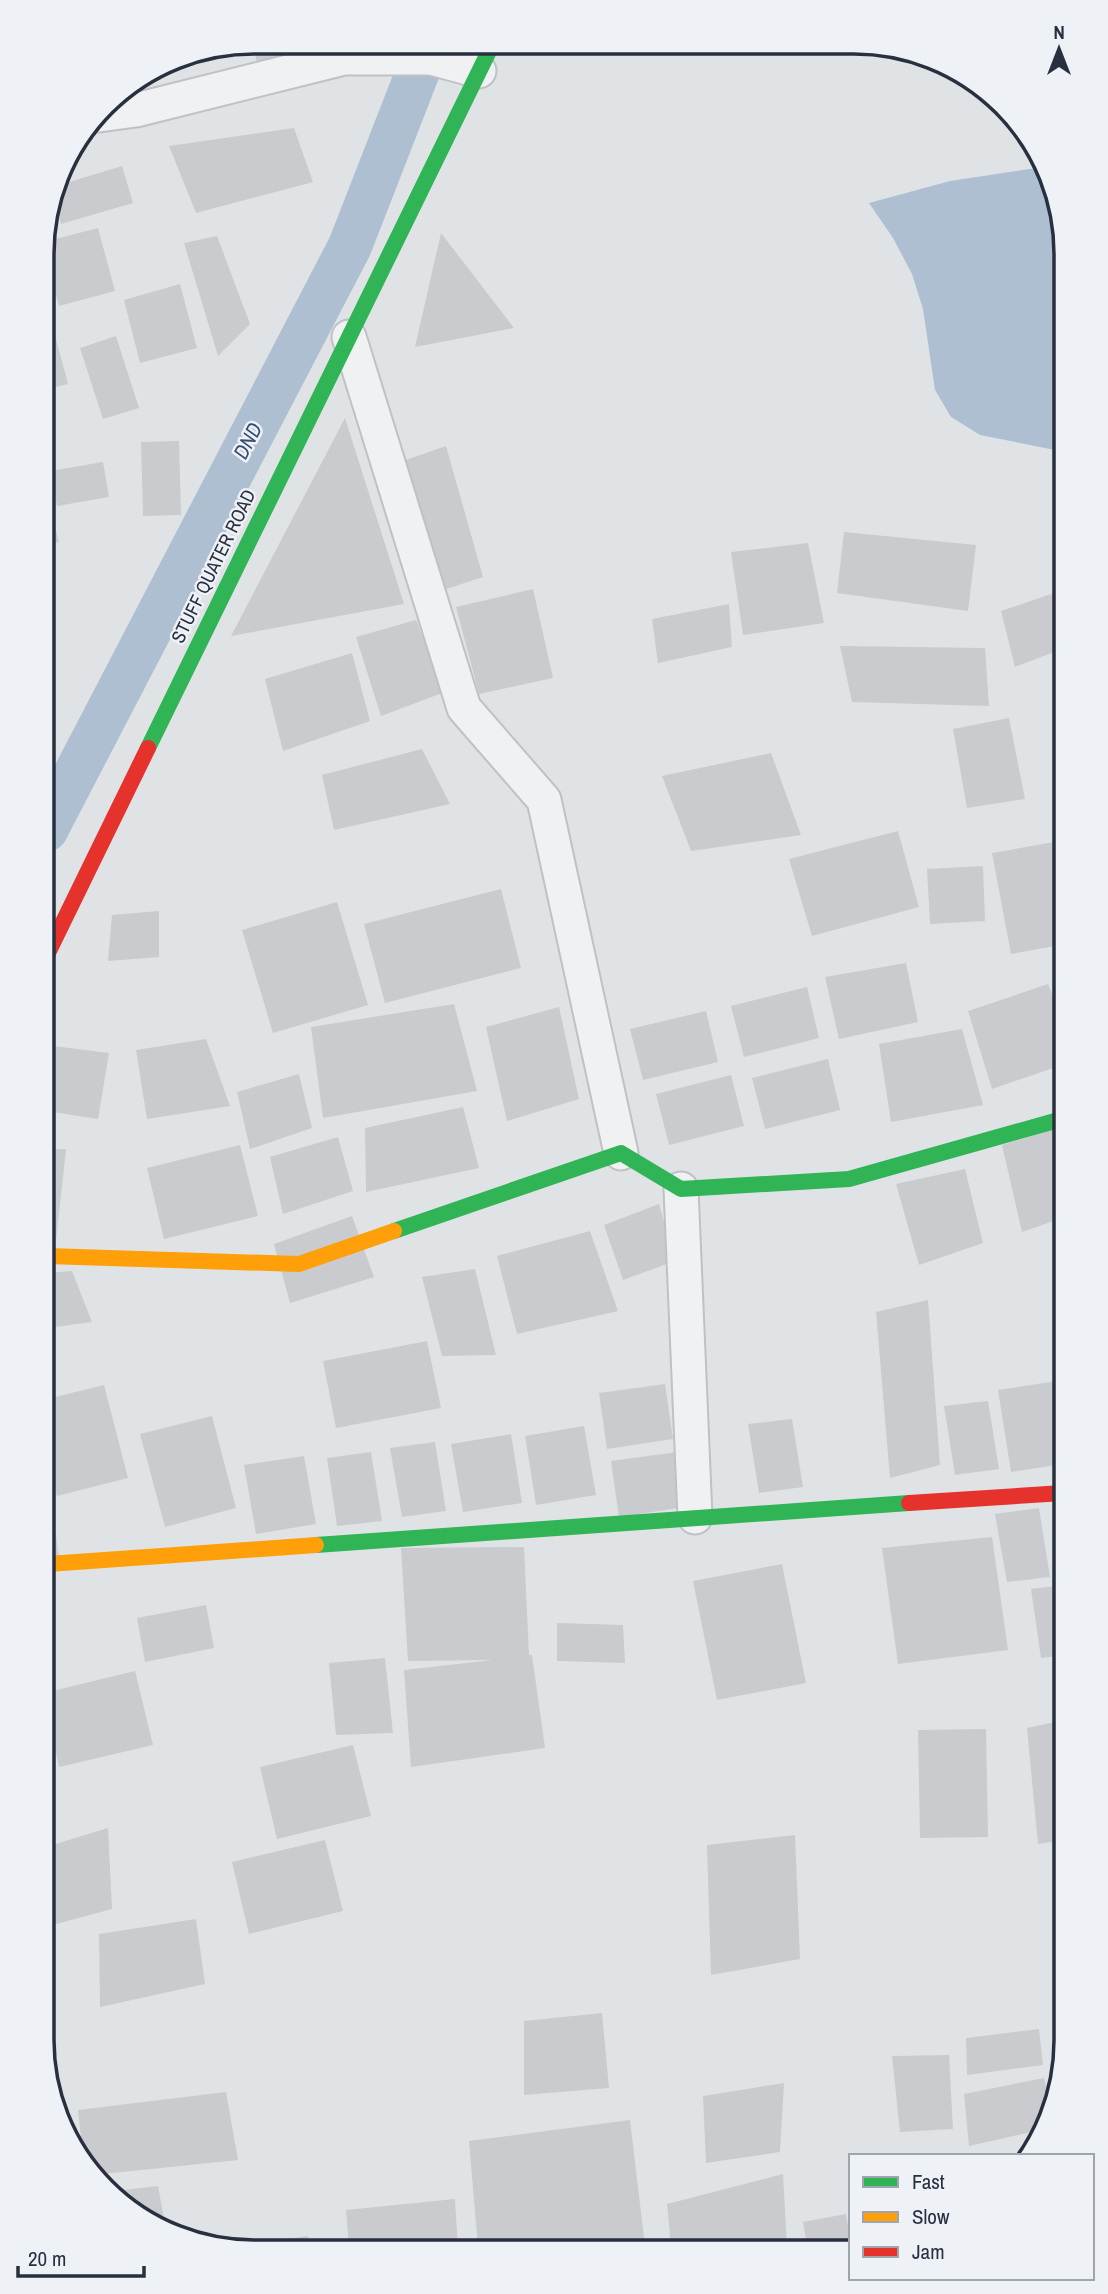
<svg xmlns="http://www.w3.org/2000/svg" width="1108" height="2294" viewBox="0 0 1108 2294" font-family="'Archivo Narrow',sans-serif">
	<rect width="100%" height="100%" fill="#e0e3e6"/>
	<path fill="#aebfd1" d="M 1029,169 L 1046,169 L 1059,199 L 1060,451 L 980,435 L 951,417 L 935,390 L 923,309 L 912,274 L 893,238 L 869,203 L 950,181 Z"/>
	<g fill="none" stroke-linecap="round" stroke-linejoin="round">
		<path stroke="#aebfd1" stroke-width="44" d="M 46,830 L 350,246 L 429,43"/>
	</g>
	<path fill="#c9cbce" d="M 252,42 L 286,42 L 291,65 L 259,71 Z
		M 208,51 L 208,53 L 167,62 L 173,58 Z
		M 294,128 L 313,182 L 196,213 L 169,146 Z
		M 122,166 L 133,203 L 61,224 L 53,197 L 56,186 Z
		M 98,228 L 115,291 L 59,306 L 44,252 L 44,242 Z
		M 441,233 L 514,328 L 415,347 Z
		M 217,236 L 250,324 L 218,356 L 184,243 Z
		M 180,284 L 197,348 L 140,363 L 124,300 Z
		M 51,320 L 68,384 L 44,390 L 44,322 Z
		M 116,336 L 139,408 L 103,419 L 80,348 Z
		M 345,418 L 404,604 L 231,636 Z
		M 179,441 L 181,515 L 143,516 L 141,442 Z
		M 446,446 L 483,577 L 437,592 L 400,462 Z
		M 103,462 L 109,497 L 57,506 L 50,471 Z
		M 45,487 L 59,542 L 45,546 Z
		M 844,532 L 976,545 L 968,611 L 837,593 Z
		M 808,543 L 824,623 L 743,635 L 731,552 Z
		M 533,589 L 553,678 L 479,694 L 456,607 Z
		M 1060,591 L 1060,650 L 1015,667 L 1001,611 Z
		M 729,604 L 732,647 L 658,663 L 652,619 Z
		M 416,620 L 445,692 L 381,716 L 356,637 Z
		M 840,646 L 985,648 L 989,706 L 852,702 Z
		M 352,653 L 370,721 L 283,751 L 265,679 Z
		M 1009,718 L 1025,799 L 967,808 L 953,729 Z
		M 422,749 L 450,804 L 334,830 L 322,775 Z
		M 771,753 L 801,835 L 691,851 L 662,776 Z
		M 898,831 L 919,907 L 812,936 L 789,859 Z
		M 1054,842 L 1061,880 L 1061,945 L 1011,954 L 992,853 Z
		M 983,866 L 985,921 L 930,924 L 927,869 Z
		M 501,889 L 521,968 L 385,1003 L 364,924 Z
		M 337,902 L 368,1005 L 273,1033 L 242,930 Z
		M 159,911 L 159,957 L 108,961 L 112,915 Z
		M 906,963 L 918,1022 L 839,1039 L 825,977 Z
		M 1048,984 L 1062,1019 L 1062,1065 L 992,1089 L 968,1011 Z
		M 807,987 L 819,1038 L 744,1057 L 731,1006 Z
		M 454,1004 L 477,1091 L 323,1118 L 311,1027 Z
		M 559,1007 L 579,1099 L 507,1121 L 486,1027 Z
		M 706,1011 L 718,1062 L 643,1080 L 630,1029 Z
		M 962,1029 L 983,1105 L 891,1122 L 879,1044 Z
		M 206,1039 L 230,1106 L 147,1119 L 136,1050 Z
		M 46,1045 L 109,1053 L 98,1119 L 46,1111 Z
		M 828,1059 L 840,1110 L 765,1129 L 752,1078 Z
		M 299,1074 L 312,1128 L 250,1149 L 237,1092 Z
		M 731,1075 L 744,1126 L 669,1145 L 656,1094 Z
		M 463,1107 L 479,1168 L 366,1192 L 365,1128 Z
		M 1062,1127 L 1062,1218 L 1022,1232 L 1002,1145 Z
		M 338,1137 L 353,1191 L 283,1214 L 270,1157 Z
		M 240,1145 L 258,1216 L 164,1239 L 147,1168 Z
		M 47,1149 L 66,1149 L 55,1250 L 47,1249 Z
		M 965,1169 L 983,1243 L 919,1265 L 896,1184 Z
		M 659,1204 L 675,1261 L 623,1280 L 604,1225 Z
		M 352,1216 L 374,1277 L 290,1303 L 274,1244 Z
		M 590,1231 L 618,1311 L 517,1334 L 497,1256 Z
		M 475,1269 L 496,1355 L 442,1356 L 422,1277 Z
		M 72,1271 L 92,1322 L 47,1328 L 47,1273 Z
		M 928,1300 L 940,1465 L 890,1478 L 876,1312 Z
		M 427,1341 L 441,1408 L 336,1428 L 323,1361 Z
		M 1063,1380 L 1063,1464 L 1011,1472 L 998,1390 Z
		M 665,1384 L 673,1439 L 607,1449 L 599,1393 Z
		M 104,1385 L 128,1478 L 57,1496 L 47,1460 L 47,1399 Z
		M 988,1401 L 999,1469 L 955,1475 L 944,1406 Z
		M 212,1416 L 236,1508 L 165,1527 L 140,1434 Z
		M 792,1419 L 803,1487 L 759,1493 L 748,1424 Z
		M 584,1426 L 596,1495 L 536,1505 L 525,1436 Z
		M 511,1434 L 522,1503 L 463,1512 L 451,1444 Z
		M 435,1442 L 446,1511 L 402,1517 L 390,1448 Z
		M 371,1452 L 382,1521 L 337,1526 L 327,1458 Z
		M 677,1452 L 685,1507 L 619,1517 L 611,1461 Z
		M 304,1456 L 316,1524 L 256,1534 L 244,1465 Z
		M 52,1506 L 59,1558 L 48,1559 L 48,1507 Z
		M 1039,1508 L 1050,1577 L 1007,1582 L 995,1514 Z
		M 992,1537 L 1008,1650 L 898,1664 L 882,1548 Z
		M 524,1547 L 529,1655 L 532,1655 L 545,1748 L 411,1767 L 404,1670 L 493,1660 L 408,1661 L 401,1548 Z
		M 782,1564 L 806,1683 L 717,1700 L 693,1581 Z
		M 1064,1585 L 1064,1655 L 1041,1658 L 1031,1589 Z
		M 206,1605 L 214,1648 L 145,1662 L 137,1618 Z
		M 557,1623 L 623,1625 L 625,1663 L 557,1661 Z
		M 385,1658 L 393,1733 L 336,1735 L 329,1663 Z
		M 135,1671 L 153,1745 L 59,1767 L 48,1715 L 48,1692 Z
		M 1064,1720 L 1065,1840 L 1038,1844 L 1027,1728 Z
		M 986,1729 L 988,1837 L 920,1838 L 918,1730 Z
		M 353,1745 L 371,1816 L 277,1839 L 260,1767 Z
		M 108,1828 L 112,1909 L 49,1926 L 49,1846 Z
		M 795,1835 L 800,1959 L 711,1975 L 707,1845 Z
		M 325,1840 L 343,1911 L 249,1934 L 232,1862 Z
		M 196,1919 L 205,1984 L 100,2007 L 99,1934 Z
		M 602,2013 L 609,2088 L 524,2095 L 524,2021 Z
		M 1039,2029 L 1043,2065 L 967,2075 L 966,2038 Z
		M 949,2055 L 953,2129 L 900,2132 L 892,2056 Z
		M 1044,2078 L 1052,2112 L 1045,2129 L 969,2146 L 964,2094 Z
		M 784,2083 L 780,2152 L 706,2163 L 703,2096 Z
		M 226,2092 L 238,2160 L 93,2175 L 84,2165 L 78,2110 Z
		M 630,2120 L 645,2246 L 478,2247 L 469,2141 Z
		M 783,2174 L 787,2245 L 671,2246 L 667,2204 Z
		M 158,2186 L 165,2224 L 114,2199 L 108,2192 Z
		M 455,2199 L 458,2247 L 349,2247 L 346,2210 Z
		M 846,2214 L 851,2245 L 807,2245 L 803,2222 Z
		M 308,2236 L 310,2248 L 233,2248 L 233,2246 Z"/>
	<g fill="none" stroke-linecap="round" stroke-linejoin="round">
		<g stroke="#bfc1c4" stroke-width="37">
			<path id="street" d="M 99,115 L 136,110 L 344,58 L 431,58 L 479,71
				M 349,337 L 464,708 L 544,800 L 621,1153
				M 681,1189 L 695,1517"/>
		</g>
		<use href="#street" stroke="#f0f1f2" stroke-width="33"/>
		<path stroke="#30b455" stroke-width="16" d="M 148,748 L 493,43
			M 394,1231 L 621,1153 L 681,1189 L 849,1179 L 1062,1119
			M 316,1545 L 909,1503"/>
		<path stroke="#ff9f0a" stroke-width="16" d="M 47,1256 L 299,1264 L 394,1231
			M 48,1564 L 316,1545"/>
		<path stroke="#e5322d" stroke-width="16" d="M 46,957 L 148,748
			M 909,1503 L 1063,1493"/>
	</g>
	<g text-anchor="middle" stroke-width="5" stroke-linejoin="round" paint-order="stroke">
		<g font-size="19" fill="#28303f" stroke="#eef1f6">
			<text transform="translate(213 566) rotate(-64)" y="7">STUFF QUATER ROAD</text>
		</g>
		<g font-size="21" font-style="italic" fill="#324f73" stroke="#eef1f6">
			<text transform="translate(248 441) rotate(-62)" y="7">DND</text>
		</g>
	</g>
	<path d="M0 0H1108V2294H0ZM254 54H854A200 200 0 0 1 1054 254V2040A200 200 0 0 1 854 2240H254A200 200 0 0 1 54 2040V254A200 200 0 0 1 254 54Z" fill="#eef1f6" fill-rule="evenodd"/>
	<path fill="none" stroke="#28303f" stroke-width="3.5" d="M254 54H854A200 200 0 0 1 1054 254V2040A200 200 0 0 1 854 2240H254A200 200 0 0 1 54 2040V254A200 200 0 0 1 254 54Z"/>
	<rect x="849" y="2154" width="245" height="126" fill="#eef1f6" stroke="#9fa4ad" stroke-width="2"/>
	<rect x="863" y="2177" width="35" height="10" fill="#30b455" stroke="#9fa4ad" stroke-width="2"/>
	<text x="912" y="2189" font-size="21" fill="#28303f">Fast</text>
	<rect x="863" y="2212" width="35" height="10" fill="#ff9f0a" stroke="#9fa4ad" stroke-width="2"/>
	<text x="912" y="2224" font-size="21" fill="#28303f">Slow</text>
	<rect x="863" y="2247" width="35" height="10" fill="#e5322d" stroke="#9fa4ad" stroke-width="2"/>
	<text x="912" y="2259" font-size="21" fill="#28303f">Jam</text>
	<g transform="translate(1059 49)" stroke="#eef1f6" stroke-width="5" paint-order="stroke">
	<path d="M0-5L12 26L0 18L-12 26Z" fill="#28303f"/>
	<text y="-10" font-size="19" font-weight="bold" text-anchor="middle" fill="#28303f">N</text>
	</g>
	<path d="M18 2266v10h126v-10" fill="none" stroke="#28303f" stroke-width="3.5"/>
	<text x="28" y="2266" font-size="21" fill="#28303f" stroke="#eef1f6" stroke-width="5" paint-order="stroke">20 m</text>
</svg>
